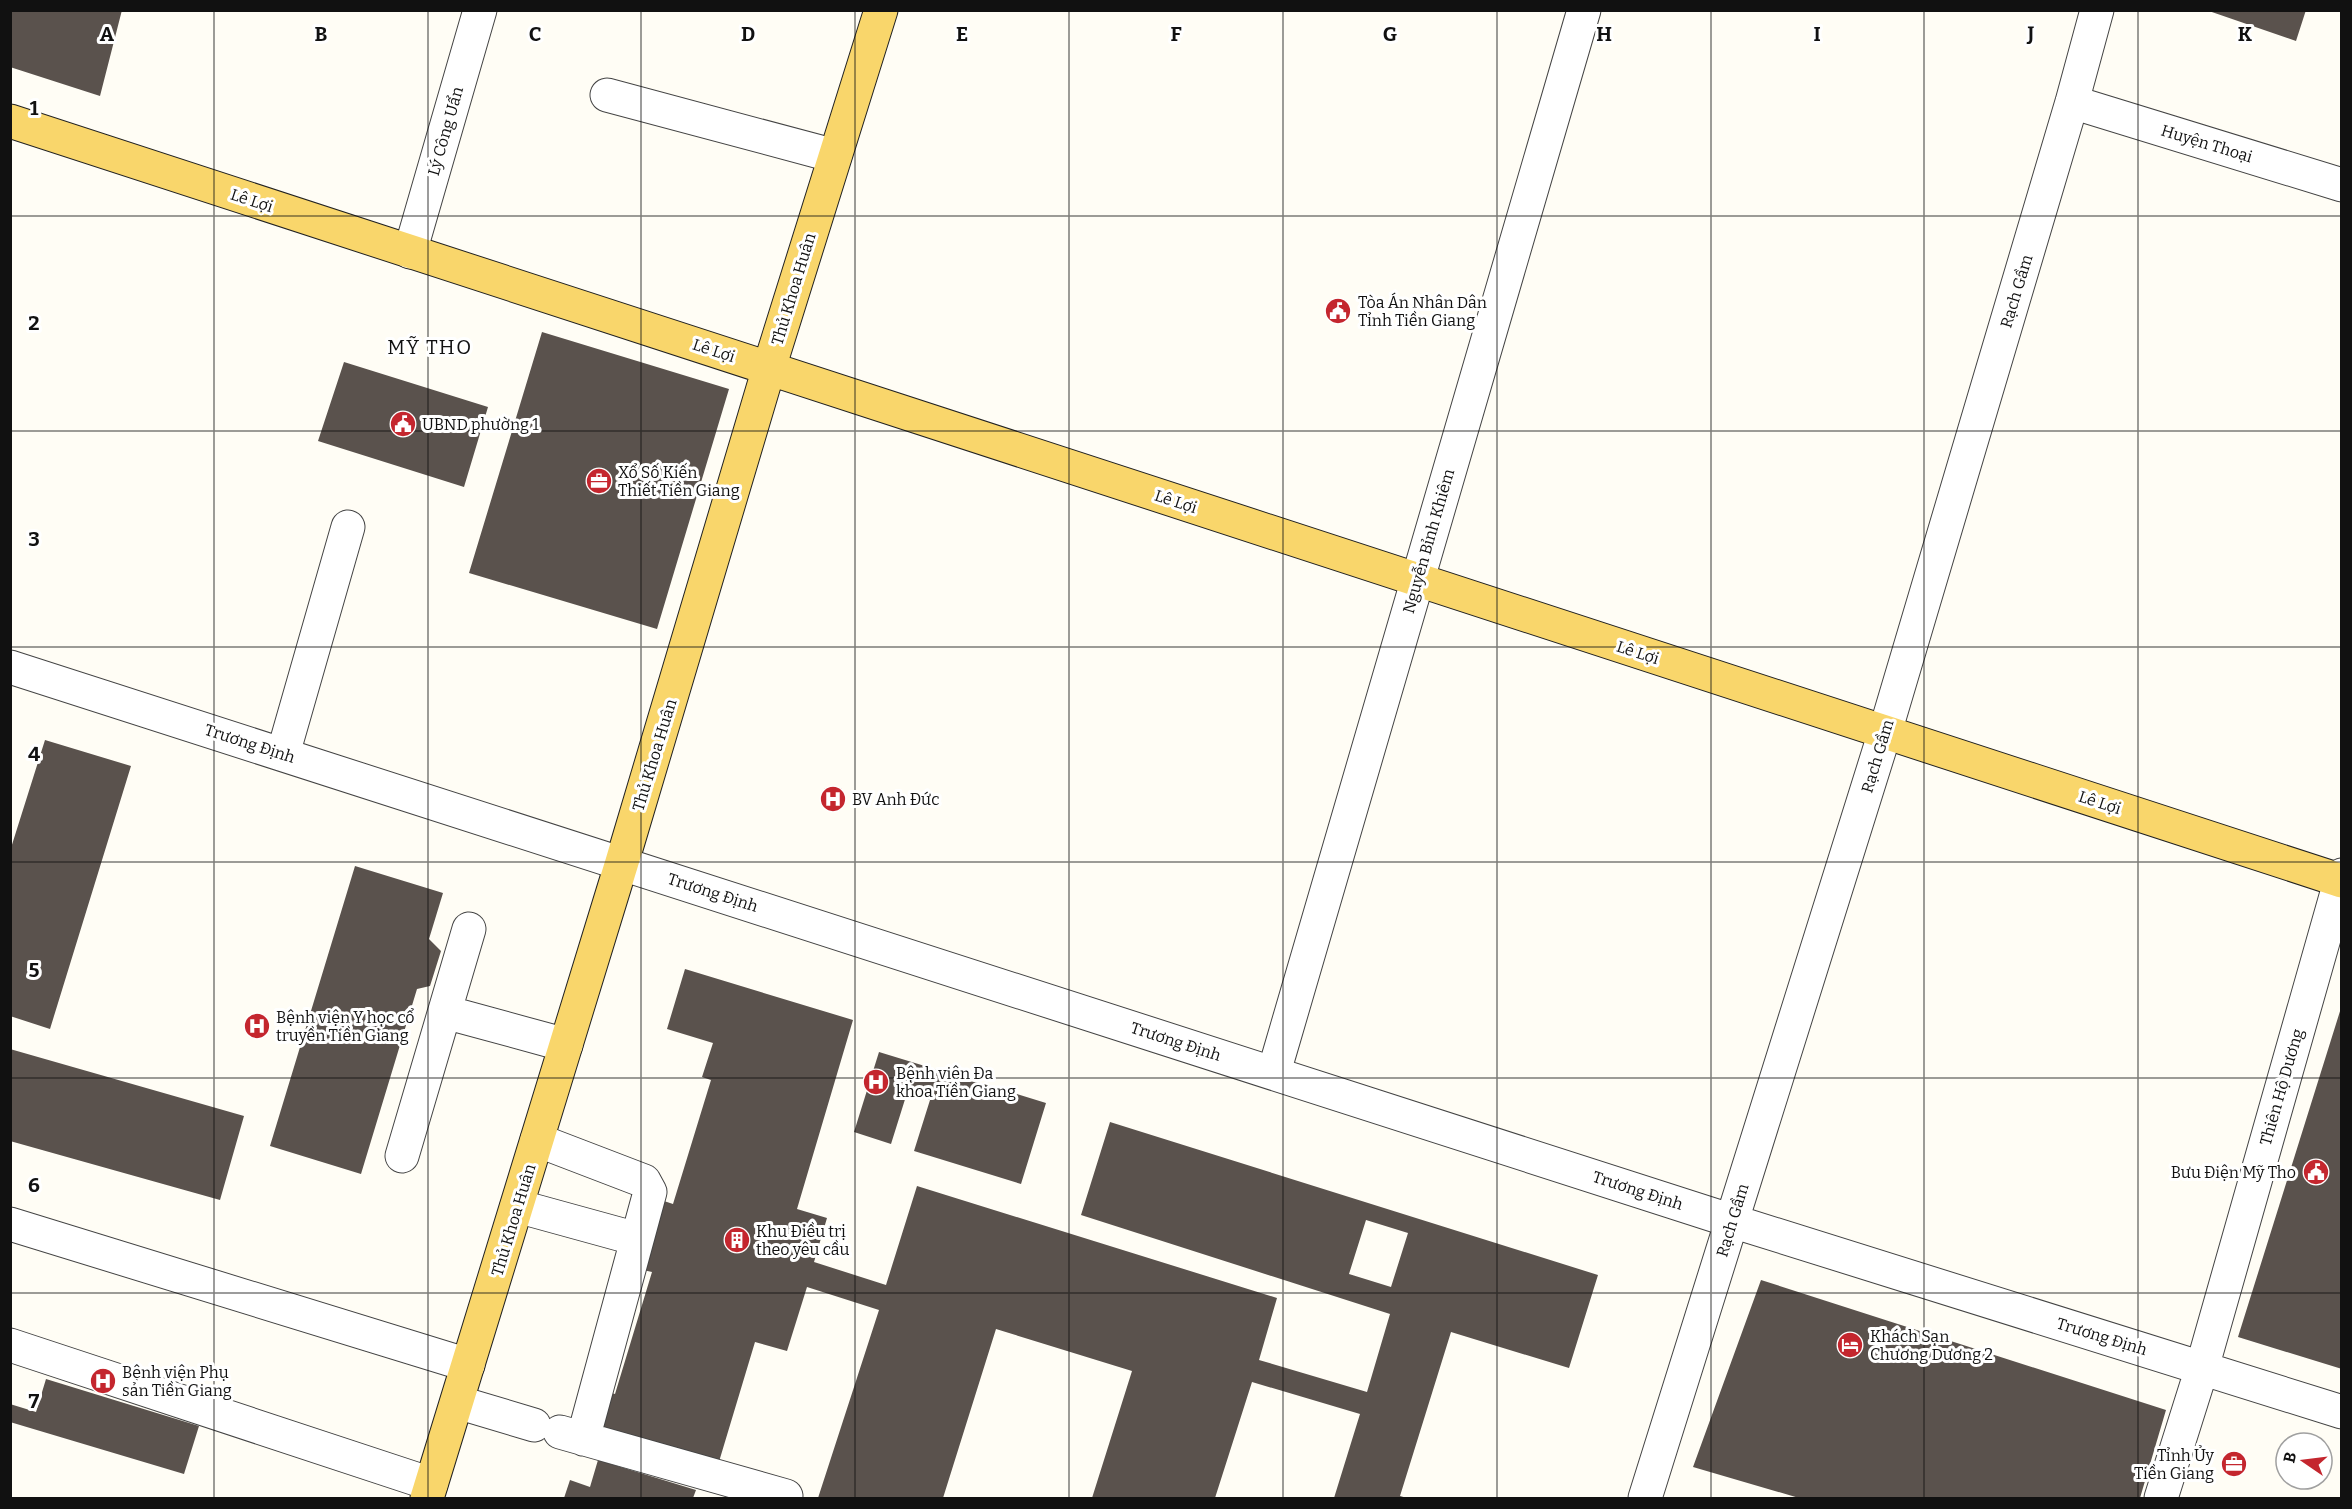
<svg xmlns="http://www.w3.org/2000/svg" width="2352" height="1509" viewBox="0 0 2352 1509" font-family="Bitter,serif">
	<rect width="100%" height="100%" fill="#fffdf5"/>
	<path fill="#5a524d" fill-rule="evenodd" d="M 10,10 L 122,10 L 100,96 L 10,67 Z
		M 2206,10 L 2306,10 L 2296,41 Z
		M 542,332 L 729,389 L 657,629 L 469,573 Z
		M 344,362 L 488,407 L 464,487 L 318,441 Z
		M 45,740 L 131,766 L 50,1029 L 10,1016 L 10,851 Z
		M 355,866 L 443,893 L 429,939 L 441,951 L 430,986 L 417,989 L 361,1174 L 270,1146 Z
		M 685,969 L 853,1020 L 797,1209 L 827,1218 L 814,1262 L 886,1285 L 917,1186 L 1277,1298 L 1259,1360 L 1367,1392 L 1390,1314 L 1081,1215 L 1110,1122 L 1598,1275 L 1569,1368 L 1451,1332 L 1400,1496 L 1407,1498 L 1334,1498 L 1360,1414 L 1252,1382 L 1215,1498 L 1092,1498 L 1132,1371 L 996,1329 L 943,1498 L 818,1498 L 879,1310 L 807,1287 L 787,1351 L 755,1342 L 718,1465 L 592,1427 L 602,1390 L 615,1394 L 652,1272 L 643,1270 L 664,1201 L 673,1204 L 711,1080 L 702,1077 L 713,1043 L 667,1029 ZM 1366,1220 L 1408,1233 L 1391,1287 L 1349,1274 Z
		M 2341,1008 L 2342,1008 L 2342,1369 L 2238,1337 Z
		M 10,1049 L 244,1116 L 220,1200 L 10,1141 Z
		M 879,1052 L 1046,1103 L 1021,1184 L 914,1151 L 930,1100 L 907,1093 L 891,1144 L 854,1132 Z
		M 1761,1280 L 2166,1410 L 2140,1498 L 1799,1498 L 1693,1467 Z
		M 46,1379 L 199,1426 L 184,1474 L 10,1422 L 10,1404 L 36,1412 Z
		M 598,1460 L 696,1490 L 693,1498 L 564,1498 L 570,1480 L 590,1487 Z"/>
	<g fill="none" stroke-linecap="round" stroke-linejoin="round">
		<g stroke="#444" stroke-width="35">
			<path id="minor" d="M 607,95 L 835,156
				M 2072,102 L 2342,185
				M 410,252 L 480,10
				M 10,667 L 1732,1221 L 2342,1412
				M 283,754 L 348,527
				M 445,1012 L 566,1045
				M 1274,1072 L 1584,10
				M 537,1140 L 644,1181 L 650,1192 L 583,1439
				M 402,1156 L 469,929
				M 517,1206 L 637,1239
				M 10,1224 L 468,1365
				M 10,1345 L 431,1484
				M 457,1402 L 534,1425
				M 560,1432 L 786,1496
				M 1645,1498 L 1885,732 L 2072,102 L 2097,10
				M 2161,1498 L 2202,1368 L 2342,875"/>
		</g>
		<g stroke="#222" stroke-width="35">
			<path id="major" d="M 10,121 L 2342,881
				M 427,1498 L 622,862 L 769,368 L 881,10"/>
		</g>
		<use href="#minor" stroke="#fff" stroke-width="33"/>
		<use href="#major" stroke="#f9d66b" stroke-width="33"/>
	</g>
	<path fill="none" stroke="#111" stroke-width="1.5" stroke-opacity="0.55" d="M 214,10 L 214,1498M 428,10 L 428,1498M 641,10 L 641,1498M 855,10 L 855,1498M 1069,10 L 1069,1498M 1283,10 L 1283,1498M 1497,10 L 1497,1498M 1711,10 L 1711,1498M 1924,10 L 1924,1498M 2138,10 L 2138,1498M 10,216 L 2342,216M 10,431 L 2342,431M 10,647 L 2342,647M 10,862 L 2342,862M 10,1078 L 2342,1078M 10,1293 L 2342,1293"/>
	<defs>
		<g id="civic-disc" transform="scale(1.35)"><circle r="9.5" fill="#c4262e" stroke="#fff"/><path d="M-.6-6.5H3V-4.5H.6V-3L4-1V1h2V6H-6V1h2V-1L-.6-3ZM-1.2 2.5V6h2.4V2.5Z" fill="#fff"/></g>
		<g id="office-disc" transform="scale(1.35)"><circle r="9.5" fill="#c4262e" stroke="#fff"/><path d="M-6-3h4V-5.5h4V-3h4V5H-6ZM-1-4.5V-3h2v-1.5ZM-6 0V1H6V0Z" fill="#fff"/></g>
		<g id="hospital-disc" transform="scale(1.35)"><circle r="9.5" fill="#c4262e" stroke="#fff"/><path d="M-5-5h3v3.5h4V-5h3V5h-3V1.5h-4V5h-3Z" fill="#fff"/></g>
		<g id="building-disc" transform="scale(1.35)"><circle r="9.5" fill="#c4262e" stroke="#fff"/><path d="M-4-6H4V6H1V3H-1V6H-4ZM-2.5-4.3h1.7v1.8h-1.7ZM.8-4.3h1.7v1.8H.8ZM-2.5-1h1.7V.8h-1.7ZM.8-1h1.7V.8H.8Z" fill="#fff"/></g>
		<g id="hotel-disc" transform="scale(1.35)"><circle r="9.5" fill="#c4262e" stroke="#fff"/><path d="M-6-4.5h1.5V1H6V5H4.5V3h-9V5H-6ZM-4 0a1.8 1.8 0 1 1 3.6 0ZM.5 0V-2.5h3Q6-2.5 6 0Z" fill="#fff"/></g>
	</defs>
	<g fill-rule="evenodd">
		<use href="#civic-disc" x="1338" y="311"/>
		<use href="#civic-disc" x="403" y="424"/>
		<use href="#office-disc" x="599" y="481"/>
		<use href="#hospital-disc" x="833" y="799"/>
		<use href="#hospital-disc" x="257" y="1026"/>
		<use href="#hospital-disc" x="876" y="1082"/>
		<use href="#civic-disc" x="2316" y="1172"/>
		<use href="#building-disc" x="737" y="1240"/>
		<use href="#hotel-disc" x="1850" y="1345"/>
		<use href="#hospital-disc" x="103" y="1381"/>
		<use href="#office-disc" x="2234" y="1464"/>
	</g>
	<g text-anchor="middle" stroke-width="6" stroke-linejoin="round" paint-order="stroke">
		<g font-size="16" fill="#111" stroke="#fff">
			<text transform="translate(445 131) rotate(-74)" y="6">Lý Công Uẩn</text>
			<text transform="translate(2207 143) rotate(17)" y="6">Huyện Thoại</text>
			<text transform="translate(252 200) rotate(18)" y="6">Lê Lợi</text>
			<text transform="translate(793 289) rotate(-73)" y="6">Thủ Khoa Huân</text>
			<text transform="translate(2016 291) rotate(-73)" y="6">Rạch Gầm</text>
			<text transform="translate(714 350) rotate(18)" y="6">Lê Lợi</text>
			<text transform="translate(1176 501) rotate(18)" y="6">Lê Lợi</text>
			<text transform="translate(1428 541) rotate(-74)" y="6">Nguyễn Bỉnh Khiêm</text>
			<text transform="translate(1638 652) rotate(18)" y="6">Lê Lợi</text>
			<text transform="translate(250 743) rotate(18)" y="6">Trương Định</text>
			<text transform="translate(654 755) rotate(-73)" y="6">Thủ Khoa Huân</text>
			<text transform="translate(1877 756) rotate(-73)" y="6">Rạch Gầm</text>
			<text transform="translate(2100 802) rotate(18)" y="6">Lê Lợi</text>
			<text transform="translate(713 892) rotate(18)" y="6">Trương Định</text>
			<text transform="translate(1176 1041) rotate(18)" y="6">Trương Định</text>
			<text transform="translate(2281 1087) rotate(-74)" y="6">Thiên Hộ Dương</text>
			<text transform="translate(1638 1190) rotate(18)" y="6">Trương Định</text>
			<text transform="translate(513 1220) rotate(-73)" y="6">Thủ Khoa Huân</text>
			<text transform="translate(1732 1220) rotate(-73)" y="6">Rạch Gầm</text>
			<text transform="translate(2102 1336) rotate(17)" y="6">Trương Định</text>
		</g>
		<g font-size="16" fill="#111" stroke="#fff" text-anchor="start">
			<text x="1358" y="308">Tòa Án Nhân Dân<tspan x="1358" dy="18">Tỉnh Tiền Giang</tspan></text>
			<text x="422" y="430">UBND phường 1</text>
			<text x="618" y="478">Xổ Số Kiến<tspan x="618" dy="18">Thiết Tiền Giang</tspan></text>
			<text x="852" y="805">BV Anh Đức</text>
			<text x="276" y="1023">Bệnh viện Y học cổ<tspan x="276" dy="18">truyền Tiền Giang</tspan></text>
			<text x="896" y="1079">Bệnh viện Đa<tspan x="896" dy="18">khoa Tiền Giang</tspan></text>
			<text x="2296" y="1178" text-anchor="end">Bưu Điện Mỹ Tho</text>
			<text x="756" y="1237">Khu Điều trị<tspan x="756" dy="18">theo yêu cầu</tspan></text>
			<text x="1870" y="1342">Khách Sạn<tspan x="1870" dy="18">Chương Dương 2</tspan></text>
			<text x="122" y="1378">Bệnh viện Phụ<tspan x="122" dy="18">sản Tiền Giang</tspan></text>
			<text x="2214" y="1461" text-anchor="end">Tỉnh Ủy<tspan x="2214" dy="18">Tiền Giang</tspan></text>
		</g>
		<g font-size="20" letter-spacing="1.5" fill="#111" stroke="#fff">
			<text x="430" y="354">MỸ THO</text>
		</g>
	</g>
	<g font-size="20" text-anchor="middle" font-weight="bold" fill="#111" stroke="#fff" stroke-width="6" stroke-linejoin="round" paint-order="stroke">
		<text x="107" y="41">A</text>
		<text x="321" y="41">B</text>
		<text x="535" y="41">C</text>
		<text x="748" y="41">D</text>
		<text x="962" y="41">E</text>
		<text x="1176" y="41">F</text>
		<text x="1390" y="41">G</text>
		<text x="1604" y="41">H</text>
		<text x="1817" y="41">I</text>
		<text x="2031" y="41">J</text>
		<text x="2245" y="41">K</text>
		<text x="34" y="115">1</text>
		<text x="34" y="330">2</text>
		<text x="34" y="546">3</text>
		<text x="34" y="761">4</text>
		<text x="34" y="977">5</text>
		<text x="34" y="1192">6</text>
		<text x="34" y="1408">7</text>
	</g>
	<rect width="2352" height="1509" fill="none" stroke="#111111" stroke-width="24"/>
	<g transform="translate(2304 1461) rotate(284)"><circle r="28" fill="#ffffff" stroke="#a0a0a0" stroke-width="1.5"/>
	<path d="M0-4.5L10 22L0 15L-10 22Z" fill="#c4262e"/>
	<text y="-9" font-size="16" font-weight="bold" text-anchor="middle" fill="#111111">B</text>
	</g>
</svg>
